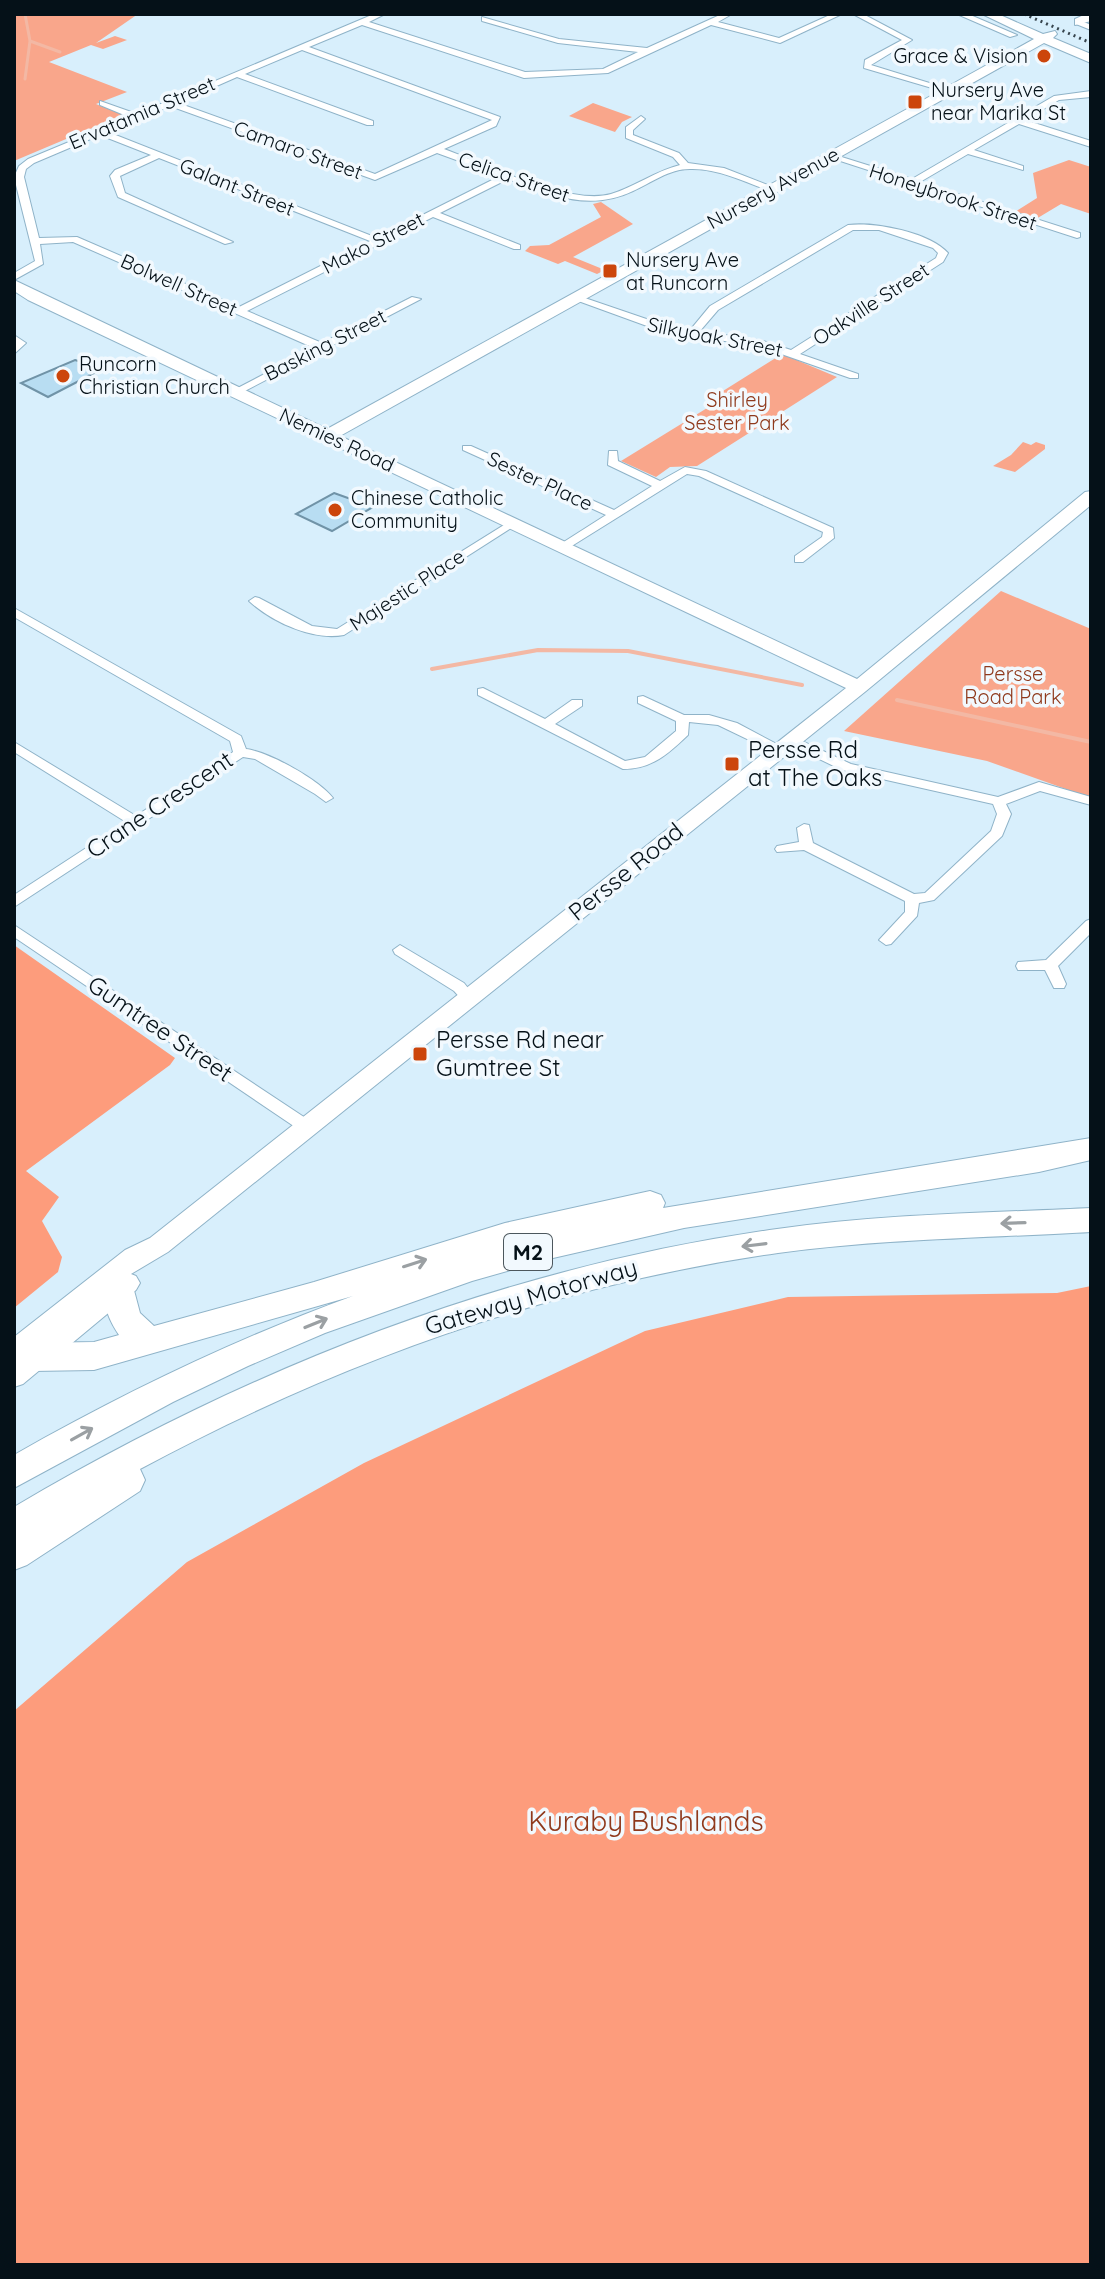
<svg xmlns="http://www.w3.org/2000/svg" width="1105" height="2279" viewBox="0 0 1105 2279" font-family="Quicksand,sans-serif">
	<rect width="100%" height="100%" fill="#d8effc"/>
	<path fill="#f9a68b" d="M 14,14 L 138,14 L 96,43 L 115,36 L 127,40 L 103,49 L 91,45 L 49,62 L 127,92 L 96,104 L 123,115 L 14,161 Z
		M 593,103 L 632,117 L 622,122 L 615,132 L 569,116 Z
		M 1069,160 L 1091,167 L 1091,214 L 1061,204 L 1036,219 L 1015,212 L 1037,198 L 1033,173 Z
		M 601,202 L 633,224 L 573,257 L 605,270 L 597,274 L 565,261 L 558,264 L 525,251 L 530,246 L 549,245 L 601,217 L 593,204 Z
		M 782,354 L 837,377 L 697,466 L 670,467 L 656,477 L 621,461 L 712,405 L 707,401 Z
		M 1023,442 L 1031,445 L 1036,442 L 1045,445 L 1045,449 L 1015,472 L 993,466 L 1011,455 Z
		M 1001,591 L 1091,629 L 1091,798 L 987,761 L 844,731 Z"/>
	<path fill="#fd9c7c" d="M 14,945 L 175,1058 L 170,1065 L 26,1171 L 59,1197 L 42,1221 L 62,1257 L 58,1272 L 14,1308 Z
		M 1091,1286 L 1091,2265 L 14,2265 L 14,1711 L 187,1562 L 364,1463 L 645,1331 L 788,1297 L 1057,1293 Z"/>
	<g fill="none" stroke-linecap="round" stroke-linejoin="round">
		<path stroke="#f3b8a4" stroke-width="3" d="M 25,14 L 30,41 L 25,79
			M 30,41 L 60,52"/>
		<path stroke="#f3b8a4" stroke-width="4" d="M 432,669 L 538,650 L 628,651 L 802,685
			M 897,700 L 1091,742"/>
	</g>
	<path fill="#b8ddf2" stroke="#7093a7" stroke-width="2" d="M 75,360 L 81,362 L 86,360 L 104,368 L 48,397 L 21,383 Z
		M 334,493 L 373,507 L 332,531 L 296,514 Z"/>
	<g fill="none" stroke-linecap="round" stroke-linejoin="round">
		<g stroke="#8fb3c8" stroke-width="2">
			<path id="street" d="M 374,14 L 385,14 L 369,22 L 525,72 L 603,69 L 638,52 L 558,43 L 482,21 L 482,17 L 559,39 L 647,48 L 722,14 L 732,14 L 718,22 L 779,38 L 832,14 L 842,14 L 780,43 L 711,25 L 608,73 L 524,78 L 362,25 L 309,47 L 500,117 L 496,126 L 444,149 C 485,164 570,206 611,194 C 635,187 655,171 680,165 L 673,157 L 626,138 L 626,127 L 641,116 L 645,119 L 633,130 L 633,135 L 679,153 L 688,163 L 724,168 L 778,189 L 773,192 C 746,183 719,168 690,169 C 669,169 651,183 633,191 C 589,212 550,195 508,179 L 440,213 L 520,245 L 520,249 L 514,249 L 433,217 L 247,311 L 322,343 L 412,297 L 421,299 L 239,394 L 230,392 L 314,348 L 73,242 L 40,244 L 43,264 L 14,280 L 14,273 L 35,261 L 14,177 L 19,166 L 28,159 L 129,117 L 100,105 L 100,101 L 137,114 ZM 302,50 L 492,120 L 375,174 L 178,103 L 237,77 L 367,125 L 373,125 L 373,121 L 245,74 ZM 170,106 L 375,180 L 437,153 L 500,176 L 377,238 L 108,132 ZM 100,135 L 151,155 L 115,170 L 110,176 L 118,197 L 225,244 L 233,242 L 125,193 L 120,176 L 159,158 L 370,241 L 239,307 L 77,237 L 39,238 L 24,177 L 26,169 L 34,163 Z
				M 853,14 L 863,14 L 912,40 L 871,65 L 949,89 L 949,93 L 864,68 L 865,60 L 902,40 Z
				M 957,14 L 968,14 L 1017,35 L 1010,37 Z
				M 1079,20 L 1091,25 L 1091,30 L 1076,24 Z
				M 1091,91 L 1091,97 L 1059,100 L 1025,120 L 1091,141 L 1091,147 L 1019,124 L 974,150 L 1023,166 L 1023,170 L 968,154 L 920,182 L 1080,233 L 1080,237 L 1077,238 L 825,156 L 832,154 L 912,179 L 1054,96 Z
				M 848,225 C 875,222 929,232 948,253 L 943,262 L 800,354 L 858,374 L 858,378 L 850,378 L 761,347 L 658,330 L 570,298 L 579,296 L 664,325 L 691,329 L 710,306 ZM 853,230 L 879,230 L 933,248 L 938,253 L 936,258 L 791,350 L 763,341 L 700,331 L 718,310 Z
				M 14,335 L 26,343 L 14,354 Z
				M 463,446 L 471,446 L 614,510 L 652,486 L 608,465 L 609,451 L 617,451 L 618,461 L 660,481 L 685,467 L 706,471 L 833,528 L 834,538 L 803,562 L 795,562 L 795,556 L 822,537 L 823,532 L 699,476 L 687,474 L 567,549 L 559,549 L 559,545 L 606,515 L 463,450 Z
				M 512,520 L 518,523 L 516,525 L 344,635 C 313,641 272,622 249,601 L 255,597 L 259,598 L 312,626 L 337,629 Z
				M 14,608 L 241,736 L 246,749 C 269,752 318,779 333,798 L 326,802 L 315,794 L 255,759 L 243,757 L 14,907 L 14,895 L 126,822 L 14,752 L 14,742 L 136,816 L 233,752 L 230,741 L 14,617 Z
				M 483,688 L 545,719 L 572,700 L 582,700 L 582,706 L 555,724 L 625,761 L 645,757 L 676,731 L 676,721 L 638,703 L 638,697 L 643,696 L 684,715 L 709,715 L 737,723 L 786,749 L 779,753 L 774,752 L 718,725 L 689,722 L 688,735 C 668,754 652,769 623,769 L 478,695 L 478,689 Z
				M 791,736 L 851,764 L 998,797 L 1039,782 L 1091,797 L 1091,805 L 1040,791 L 1006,804 L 1011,814 L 1002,836 L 934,900 L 919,903 L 917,916 L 891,944 L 886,945 L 879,940 L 905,912 L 905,901 L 804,850 L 777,852 L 775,849 L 777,846 L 799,842 L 797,828 L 804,824 L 809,825 L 813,843 L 914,894 L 925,893 L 991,831 L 997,814 L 993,804 L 842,770 L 786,743 L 784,740 Z
				M 1091,919 L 1091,933 L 1058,966 L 1066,984 L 1064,988 L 1054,988 L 1045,970 L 1018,970 L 1016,966 L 1018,962 L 1046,960 L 1086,921 Z
				M 14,925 L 313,1123 L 315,1127 L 313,1131 L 301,1131 L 14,937 Z
				M 400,945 L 464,983 L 476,998 L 474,1002 L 464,1002 L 454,991 L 395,954 L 393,950 Z"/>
		</g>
		<g stroke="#8fb3c8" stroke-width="2">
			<path id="secondary" d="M 982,14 L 998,14 L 1043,34 L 1055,31 L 1057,34 L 1053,38 L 1091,54 L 1091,63 L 1044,43 L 340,436 L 857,679 L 1085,492 L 1091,491 L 1091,505 L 866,691 L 168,1252 L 131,1274 L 136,1276 L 140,1283 L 136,1290 L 23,1384 L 14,1387 L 14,1337 L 125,1250 L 150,1238 L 846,688 L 28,300 L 14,291 L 14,280 L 327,429 L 1034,39 Z
				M 1086,14 L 1091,14 L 1091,21 L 1075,25 L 1075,19 Z"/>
		</g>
		<g stroke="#8fb3c8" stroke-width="2">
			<path id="highway" d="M 1091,1138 L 1091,1160 L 1039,1172 L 684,1228 L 553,1258 L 472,1281 L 325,1333 L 248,1366 L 173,1402 L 14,1488 L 14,1455 C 123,1393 235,1339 353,1296 L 94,1370 L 32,1371 L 14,1376 L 14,1348 L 32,1343 L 94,1342 L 119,1335 C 108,1319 99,1298 109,1279 L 120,1275 L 131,1279 L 140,1313 L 154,1326 L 314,1282 L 505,1223 L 650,1191 L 661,1195 L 665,1203 L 663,1208 Z
				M 1091,1208 L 1091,1232 C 987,1238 881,1239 778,1253 C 553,1285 339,1362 140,1469 L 145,1480 L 140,1491 L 27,1565 L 14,1570 L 14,1507 C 249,1368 505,1267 777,1229 C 881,1214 986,1213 1091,1208 Z"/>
		</g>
		<use href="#street" fill="#fff" fill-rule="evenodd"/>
		<use href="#secondary" fill="#fff" fill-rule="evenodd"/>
		<use href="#highway" fill="#fff" fill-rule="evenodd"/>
		<path stroke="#37454e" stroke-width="3" stroke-dasharray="2 4" stroke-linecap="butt" d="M 1024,14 L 1091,43"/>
	</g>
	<defs><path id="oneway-shaft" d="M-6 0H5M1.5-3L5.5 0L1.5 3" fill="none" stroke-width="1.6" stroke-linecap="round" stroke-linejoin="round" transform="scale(2)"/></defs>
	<g stroke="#9ba0a3">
		<use href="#oneway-shaft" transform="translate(1013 1223) rotate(178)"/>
		<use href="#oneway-shaft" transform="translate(754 1245) rotate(173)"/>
		<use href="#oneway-shaft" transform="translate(415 1263) rotate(-18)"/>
		<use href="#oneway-shaft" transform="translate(316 1323) rotate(-22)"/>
		<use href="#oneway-shaft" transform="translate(82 1434) rotate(-29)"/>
	</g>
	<g fill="#cc450b" stroke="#f2f9fe" stroke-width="3">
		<circle cx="1044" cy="56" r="8"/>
		<rect x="907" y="94" width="16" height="16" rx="4"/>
		<rect x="602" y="263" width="16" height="16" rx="4"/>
		<circle cx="63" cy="376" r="8"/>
		<circle cx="335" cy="510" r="8"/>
		<rect x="724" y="756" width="16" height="16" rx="4"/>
		<rect x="412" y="1046" width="16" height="16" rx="4"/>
	</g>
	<g text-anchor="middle" stroke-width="7" stroke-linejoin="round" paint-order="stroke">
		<g font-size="20" fill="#051118" stroke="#f2f9fe" text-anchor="start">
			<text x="1028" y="63" text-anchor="end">Grace &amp; Vision</text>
			<text x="931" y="97">Nursery Ave<tspan x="931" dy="23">near Marika St</tspan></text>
			<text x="626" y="267">Nursery Ave<tspan x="626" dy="23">at Runcorn</tspan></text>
			<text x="79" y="371">Runcorn<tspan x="79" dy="23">Christian Church</tspan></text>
			<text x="351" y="505">Chinese Catholic<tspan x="351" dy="23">Community</tspan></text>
		</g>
		<g font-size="20" fill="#051118" stroke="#f2f9fe">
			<text transform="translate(142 113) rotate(-23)" y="7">Ervatamia Street</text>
			<text transform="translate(298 150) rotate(20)" y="7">Camaro Street</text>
			<text transform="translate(514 177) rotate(19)" y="7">Celica Street</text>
			<text transform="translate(237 187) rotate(22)" y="7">Galant Street</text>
			<text transform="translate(773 188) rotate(-29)" y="7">Nursery Avenue</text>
			<text transform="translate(953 197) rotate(18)" y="7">Honeybrook Street</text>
			<text transform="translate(373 243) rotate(-27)" y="7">Mako Street</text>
			<text transform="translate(179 285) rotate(24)" y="7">Bolwell Street</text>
			<text transform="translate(871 304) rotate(-33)" y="7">Oakville Street</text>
			<text transform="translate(715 337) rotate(11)" y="7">Silkyoak Street</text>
			<text transform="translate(325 345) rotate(-27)" y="7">Basking Street</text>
			<text transform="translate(337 440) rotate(25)" y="7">Nemies Road</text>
			<text transform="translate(540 481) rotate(25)" y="7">Sester Place</text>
			<text transform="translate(407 590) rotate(-33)" y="7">Majestic Place</text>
		</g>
		<g font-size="20" fill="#8f391c" stroke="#f2f9fe">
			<text x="737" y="407">Shirley<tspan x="737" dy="23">Sester Park</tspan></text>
			<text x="1013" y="681">Persse<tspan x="1013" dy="23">Road Park</tspan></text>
		</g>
		<rect fill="#f2f9fe" stroke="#4c575d" stroke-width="2" x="504" y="1234" width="48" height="36" rx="6"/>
		<g font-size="22" font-weight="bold" fill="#051118">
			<text x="528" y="1260">M2</text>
		</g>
		<g font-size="24" fill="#051118" stroke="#f2f9fe" text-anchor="start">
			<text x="748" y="758">Persse Rd<tspan x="748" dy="28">at The Oaks</tspan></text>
			<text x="436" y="1048">Persse Rd near<tspan x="436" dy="28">Gumtree St</tspan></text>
		</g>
		<g font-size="24" fill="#051118" stroke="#f2f9fe">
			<text transform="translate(160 805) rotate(-34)" y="8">Crane Crescent</text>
			<text transform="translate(626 872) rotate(-39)" y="8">Persse Road</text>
			<text transform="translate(160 1029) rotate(34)" y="8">Gumtree Street</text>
			<text transform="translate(531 1297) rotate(-16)" y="8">Gateway Motorway</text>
		</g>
		<g font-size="28" fill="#8f391c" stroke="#f2f9fe">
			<text x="646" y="1831">Kuraby Bushlands</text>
		</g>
	</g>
	<rect width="1105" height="2279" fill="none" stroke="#051118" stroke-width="32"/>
</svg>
